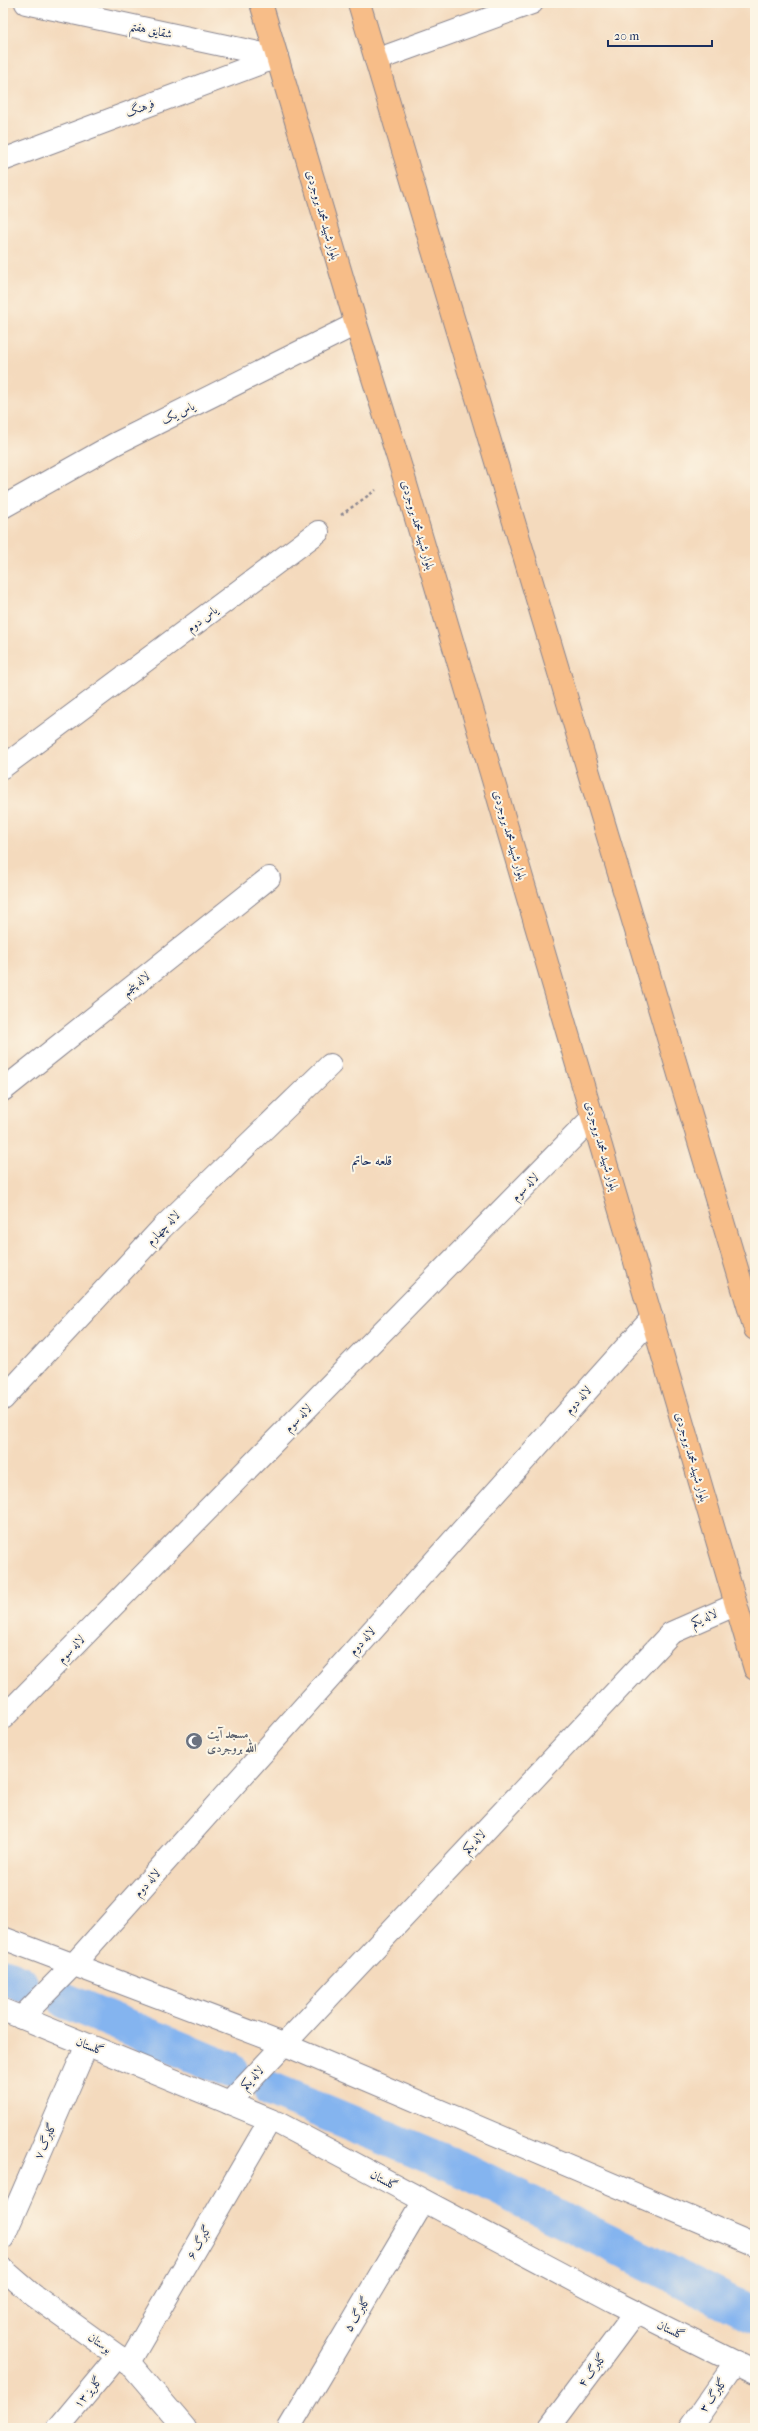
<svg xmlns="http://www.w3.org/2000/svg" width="758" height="2431" viewBox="0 0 758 2431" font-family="'IM FELL French Canon',Amiri,serif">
	<rect width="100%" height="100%" fill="#fcf5e5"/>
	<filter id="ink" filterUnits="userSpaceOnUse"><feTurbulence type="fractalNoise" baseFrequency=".025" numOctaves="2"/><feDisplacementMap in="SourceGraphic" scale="8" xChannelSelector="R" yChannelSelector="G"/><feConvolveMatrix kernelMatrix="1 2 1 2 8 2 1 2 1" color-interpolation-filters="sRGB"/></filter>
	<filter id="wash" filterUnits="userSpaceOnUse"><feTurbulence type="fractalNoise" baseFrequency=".012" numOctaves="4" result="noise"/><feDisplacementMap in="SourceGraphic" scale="16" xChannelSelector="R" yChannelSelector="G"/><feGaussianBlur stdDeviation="0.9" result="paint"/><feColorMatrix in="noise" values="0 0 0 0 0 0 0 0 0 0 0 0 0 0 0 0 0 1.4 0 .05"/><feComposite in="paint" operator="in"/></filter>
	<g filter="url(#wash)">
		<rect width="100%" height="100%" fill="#f4dabd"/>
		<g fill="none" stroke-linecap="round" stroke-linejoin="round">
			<path stroke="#84b4ef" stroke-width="36" d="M 3,1976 L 20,1983
				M 66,2001 L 230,2070
				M 272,2090 L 466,2171 L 755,2316"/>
		</g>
	</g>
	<g filter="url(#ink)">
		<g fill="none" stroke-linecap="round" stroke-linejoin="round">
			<g stroke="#88848e" stroke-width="24">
				<path id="minor" d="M 26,3 L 277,57
					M 376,60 L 532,3
					M 3,507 L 115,444 L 356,324
					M 3,767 L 318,532
					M 3,1090 L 269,878
					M 3,1399 L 162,1228 L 330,1065
					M 3,1718 L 593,1117
					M 3,1938 L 283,2044 L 755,2245
					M 21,2018 L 73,1965 L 652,1318
					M 229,2103 L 671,1633 L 735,1605
					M 3,2238 L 87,2045
					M 128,2364 L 270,2120
					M 58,2428 L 118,2356
					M 289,2428 L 424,2201
					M 549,2428 L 635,2313
					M 690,2428 L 736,2362"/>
			</g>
			<g stroke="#88848e" stroke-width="24">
				<path id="tertiary" d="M 3,160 L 277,57
					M 3,2010 L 278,2123 L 613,2301 L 755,2372
					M 3,2269 L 33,2295 L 133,2367 L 185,2428"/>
			</g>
			<g stroke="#88848e" stroke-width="24">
				<path id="trunk" d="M 261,3 L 356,324 L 402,471 L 755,1669
					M 359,3 L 755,1329"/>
			</g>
			<path stroke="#88848e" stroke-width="2.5" stroke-dasharray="3 3" stroke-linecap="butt" d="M 341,515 L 376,490"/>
			<use href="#minor" stroke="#fff" stroke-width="22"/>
			<use href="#tertiary" stroke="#fff" stroke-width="22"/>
			<use href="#trunk" stroke="#f7bd88" stroke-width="22"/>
		</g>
	</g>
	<defs>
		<g id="mosque-disc" transform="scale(0.9)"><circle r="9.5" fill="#6b7280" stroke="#fcf5e5"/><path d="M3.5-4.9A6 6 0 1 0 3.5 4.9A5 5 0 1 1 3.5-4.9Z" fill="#fff"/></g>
	</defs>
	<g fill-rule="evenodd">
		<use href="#mosque-disc" x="194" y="1741"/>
	</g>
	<g text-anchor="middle" stroke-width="4" stroke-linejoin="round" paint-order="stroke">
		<g font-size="12" fill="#1b2f5e" stroke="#fcf5e5">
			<text transform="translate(151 30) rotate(12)" y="4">شقایق هفتم</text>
			<text transform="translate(140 108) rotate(-21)" y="4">فرهنگ</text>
			<text transform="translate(323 215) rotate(74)" y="4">بلوار شهید محمد بروجردی</text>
			<text transform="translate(178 413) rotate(-26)" y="4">یاس یک</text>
			<text transform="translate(418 525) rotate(74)" y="4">بلوار شهید محمد بروجردی</text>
			<text transform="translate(202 619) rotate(-37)" y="4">یاس دوم</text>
			<text transform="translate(510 835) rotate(74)" y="4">بلوار شهید محمد بروجردی</text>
			<text transform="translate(136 984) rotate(-39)" y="4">لاله پنجم</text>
			<text transform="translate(602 1146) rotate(74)" y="4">بلوار شهید محمد بروجردی</text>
			<text transform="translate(525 1187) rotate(-46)" y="4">لاله سوم</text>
			<text transform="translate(163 1228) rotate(-46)" y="4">لاله چهارم</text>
			<text transform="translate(578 1400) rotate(-48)" y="4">لاله دوم</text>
			<text transform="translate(298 1418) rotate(-46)" y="4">لاله سوم</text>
			<text transform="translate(692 1457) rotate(74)" y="4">بلوار شهید محمد بروجردی</text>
			<text transform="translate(704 1618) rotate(-24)" y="4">لاله یکم</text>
			<text transform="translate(362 1641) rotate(-48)" y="4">لاله دوم</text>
			<text transform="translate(71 1649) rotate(-46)" y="4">لاله سوم</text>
			<text transform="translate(474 1842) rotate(-47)" y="4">لاله یکم</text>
			<text transform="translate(147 1883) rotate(-48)" y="4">لاله دوم</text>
			<text transform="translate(90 2046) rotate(22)" y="4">گلستان</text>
			<text transform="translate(252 2078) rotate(-47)" y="4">لاله یکم</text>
			<text transform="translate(45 2141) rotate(-66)" y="4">گلبرگ ۷</text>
			<text transform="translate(384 2180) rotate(28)" y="4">گلستان</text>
			<text transform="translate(199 2242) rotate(-60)" y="4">گبرگ ۶</text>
			<text transform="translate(357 2314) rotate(-59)" y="4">گلبرگ ۵</text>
			<text transform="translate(671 2330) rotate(26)" y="4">گلستان</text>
			<text transform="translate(100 2343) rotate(36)" y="4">بوستان</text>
			<text transform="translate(592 2370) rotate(-53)" y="4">گلبرگ ۴</text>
			<text transform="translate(88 2392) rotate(-50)" y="4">گلریز ۱۳</text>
			<text transform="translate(713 2395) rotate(-55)" y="4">گلبرگ ۳</text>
		</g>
		<g font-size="12" font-weight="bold" fill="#5b616d" stroke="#fcf5e5" text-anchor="start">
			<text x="207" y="1738">مسجد آیت<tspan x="207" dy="14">الله بروجردی</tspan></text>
		</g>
		<g font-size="14" fill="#1b2f5e" stroke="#fcf5e5">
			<text x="372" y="1165">قلعه حاتم</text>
		</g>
	</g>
	<rect width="758" height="2431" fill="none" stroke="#fcf5e5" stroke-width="16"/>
	<path d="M608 40v6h104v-6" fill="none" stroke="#1b2f5e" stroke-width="2"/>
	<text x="614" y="40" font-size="12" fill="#1b2f5e" stroke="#fcf5e5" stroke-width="3" paint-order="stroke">20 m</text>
</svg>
